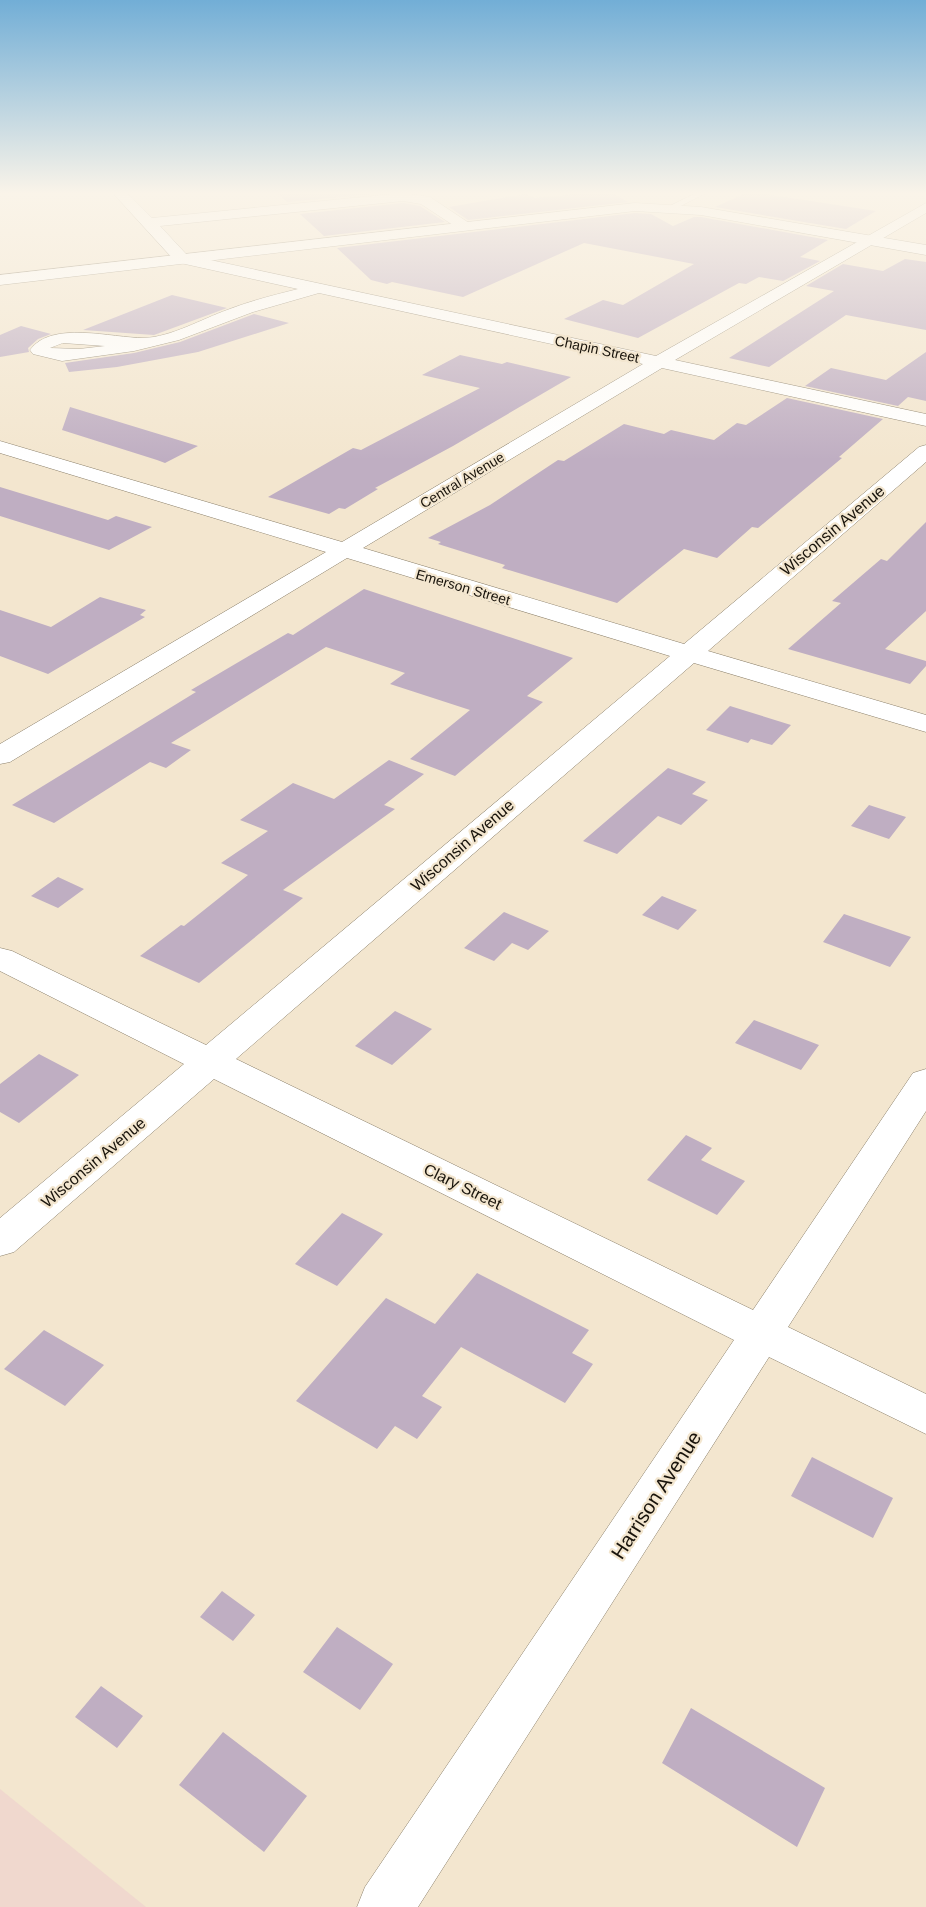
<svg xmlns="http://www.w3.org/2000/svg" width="926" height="1907" viewBox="0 0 926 1907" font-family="Arial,sans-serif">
	<rect width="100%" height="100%" fill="#f3e6cf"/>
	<path fill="#f0d8ce" d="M 0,1789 L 146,1907 L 0,1907 Z"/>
	<path fill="#bfaec2" d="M 277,193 L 384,193 L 287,202 Z
		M 586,193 L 612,193 L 628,202 L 468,220 L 449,207 L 525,194 L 535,198 Z
		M 746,193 L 758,193 L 876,211 L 846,229 L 715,207 Z
		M 403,203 L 420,206 L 445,222 L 324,236 L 300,214 Z
		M 635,213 L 651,214 L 673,226 L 694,217 L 701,217 L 828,240 L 800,257 L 820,261 L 783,281 L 759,277 L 746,284 L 739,283 L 638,338 L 564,319 L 603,300 L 623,305 L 694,264 L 584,243 L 463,297 L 392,282 L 387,284 L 371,280 L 337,248 Z
		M 905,259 L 926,262 L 926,330 L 846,315 L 769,367 L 729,358 L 834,291 L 806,286 L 843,264 L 883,271 Z
		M 172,295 L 227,308 L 154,335 L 83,330 Z
		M 254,314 L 289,323 L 198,352 L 117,367 L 69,372 L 65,363 L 134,353 L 180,342 Z
		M 21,326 L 51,334 L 38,339 L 28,348 L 29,352 L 0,357 L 0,335 Z
		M 926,352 L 926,401 L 908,397 L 898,406 L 805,386 L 831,368 L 886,380 Z
		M 460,355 L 502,364 L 507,362 L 571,377 L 453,446 L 375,488 L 378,489 L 345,509 L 339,508 L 329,514 L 268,497 L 353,448 L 361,450 L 480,388 L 422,375 Z
		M 787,398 L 883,419 L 839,457 L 842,458 L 758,528 L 752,527 L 717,558 L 684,549 L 617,603 L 502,568 L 505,565 L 438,544 L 441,542 L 428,538 L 490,505 L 558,460 L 564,461 L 624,424 L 664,434 L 671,430 L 714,440 L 737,423 L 746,425 Z
		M 70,407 L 198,446 L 165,463 L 157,460 L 62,430 Z
		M 0,487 L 108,520 L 116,516 L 152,527 L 109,550 L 0,516 Z
		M 926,522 L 926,611 L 885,649 L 926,661 L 926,666 L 910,684 L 788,649 L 841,603 L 832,601 L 881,559 L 887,561 Z
		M 364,589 L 573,658 L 527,696 L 543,702 L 455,776 L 410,759 L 470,710 L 390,684 L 405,673 L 326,647 L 171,743 L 191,750 L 166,768 L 150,762 L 54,823 L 12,805 L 196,692 L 191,690 L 288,633 L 293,635 Z
		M 100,597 L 146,610 L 140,615 L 145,617 L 48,674 L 0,656 L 0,610 L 51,627 Z
		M 730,706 L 791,725 L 772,745 L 751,739 L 748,743 L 706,730 Z
		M 389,760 L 424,774 L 384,805 L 395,809 L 283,890 L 303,898 L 199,983 L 140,956 L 181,925 L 184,926 L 248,875 L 221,863 L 268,831 L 240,820 L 293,783 L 334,799 Z
		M 668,768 L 706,782 L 692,794 L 708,800 L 681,825 L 658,816 L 617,854 L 583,841 Z
		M 869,805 L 906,817 L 889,839 L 851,826 Z
		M 58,877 L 84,889 L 58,908 L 31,896 Z
		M 662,896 L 697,910 L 678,930 L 642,915 Z
		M 504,912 L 549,931 L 528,950 L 512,943 L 494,961 L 464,948 Z
		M 844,914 L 911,937 L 890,967 L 823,942 Z
		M 395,1011 L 432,1029 L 392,1065 L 355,1046 Z
		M 754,1020 L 819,1045 L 801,1070 L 735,1043 Z
		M 39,1054 L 79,1075 L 19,1123 L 0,1112 L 0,1084 Z
		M 686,1135 L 712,1148 L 701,1160 L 745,1181 L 717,1215 L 647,1180 Z
		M 342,1213 L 383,1234 L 337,1286 L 295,1264 Z
		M 477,1273 L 589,1330 L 572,1353 L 593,1364 L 565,1403 L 461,1347 L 422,1396 L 442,1407 L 417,1439 L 395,1426 L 377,1449 L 296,1401 L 386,1298 L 435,1324 Z
		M 44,1330 L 104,1365 L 65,1406 L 4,1369 Z
		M 812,1457 L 893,1498 L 873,1538 L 791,1496 Z
		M 222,1591 L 255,1615 L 233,1641 L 200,1617 Z
		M 337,1627 L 393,1664 L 360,1710 L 303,1672 Z
		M 101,1686 L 143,1716 L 117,1748 L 75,1717 Z
		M 691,1708 L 825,1788 L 797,1847 L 662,1763 Z
		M 223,1732 L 307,1796 L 264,1852 L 179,1785 Z"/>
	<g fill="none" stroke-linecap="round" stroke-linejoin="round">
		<g stroke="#8a7f6a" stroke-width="1">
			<path id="service" d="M 696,193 L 706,193 L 673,210 L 666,208 Z"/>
		</g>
		<g stroke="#8a7f6a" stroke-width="1">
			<path id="minor" d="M 113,193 L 127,193 L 152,218 L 403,193 L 430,197 L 469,223 L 471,226 L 469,229 L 459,229 L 421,204 L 403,201 L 160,226 L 187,255 L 656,356 L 926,203 L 926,213 L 675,360 L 926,414 L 926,426 L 662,368 L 363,548 L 684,644 L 919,447 L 926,445 L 926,462 L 708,651 L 926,715 L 926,732 L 694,663 L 236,1059 L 753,1310 L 913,1073 L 926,1069 L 926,1111 L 788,1327 L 926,1394 L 926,1434 L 769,1357 L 418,1907 L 357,1907 L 365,1887 L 734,1340 L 214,1079 L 14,1252 L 0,1256 L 0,1218 L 184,1064 L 0,971 L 0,948 L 12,951 L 206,1045 L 670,656 L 347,558 L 10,762 L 0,764 L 0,744 L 326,552 L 0,453 L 0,441 L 342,542 L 643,364 L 319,293 L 253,312 L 179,340 L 134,351 L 62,361 L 33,354 L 30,350 C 51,320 112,338 144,338 C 171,337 202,319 227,310 C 250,301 274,295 298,289 L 176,262 ZM 63,343 L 105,346 L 79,349 L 50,348 Z"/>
		</g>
		<g stroke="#8a7f6a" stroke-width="1">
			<path id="tertiary" d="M 635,203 L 701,207 L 926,245 L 926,255 L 701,215 L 635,211 L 0,285 L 0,275 Z"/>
		</g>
		<use href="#service" fill="#fff" fill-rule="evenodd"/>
		<use href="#minor" fill="#fff" fill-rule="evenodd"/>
		<use href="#tertiary" fill="#fff" fill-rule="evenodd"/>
	</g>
	<linearGradient id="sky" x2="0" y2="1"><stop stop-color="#72aed6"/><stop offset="0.42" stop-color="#faf4e9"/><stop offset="1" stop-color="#faf4e9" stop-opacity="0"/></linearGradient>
	<rect width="926" height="460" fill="url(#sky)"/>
	<g text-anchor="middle" stroke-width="4.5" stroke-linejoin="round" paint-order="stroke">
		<g font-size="14" fill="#18130b" stroke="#f3e6cf">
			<text transform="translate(597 349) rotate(12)" y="5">Chapin Street</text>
			<text transform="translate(462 480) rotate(-31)" y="5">Central Avenue</text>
			<text transform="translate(463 587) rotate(16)" y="5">Emerson Street</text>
		</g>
		<g font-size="16" fill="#18130b" stroke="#f3e6cf">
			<text transform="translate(832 530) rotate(-40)" y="6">Wisconsin Avenue</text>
			<text transform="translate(462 845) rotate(-41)" y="6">Wisconsin Avenue</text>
			<text transform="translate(93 1162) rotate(-40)" y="6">Wisconsin Avenue</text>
			<text transform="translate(463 1186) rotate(26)" y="6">Clary Street</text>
		</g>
		<g font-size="20" fill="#18130b" stroke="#f3e6cf">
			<text transform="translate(656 1495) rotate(-57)" y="7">Harrison Avenue</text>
		</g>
	</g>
</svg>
